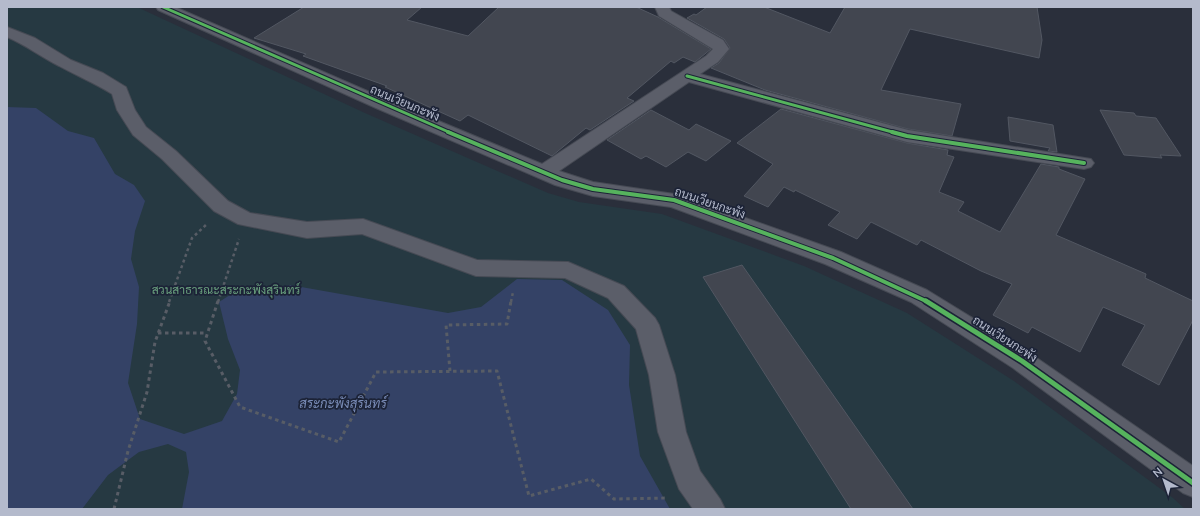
<svg xmlns="http://www.w3.org/2000/svg" width="1200" height="516" viewBox="0 0 1200 516" font-family="'Nunito Sans',Sarabun,sans-serif">
	<rect width="100%" height="100%" fill="#2a2f3b"/>
	<path fill="#263942" d="M 7,7 L 137,7 L 365,113 L 548,193 L 579,202 L 662,214 L 804,266 L 907,313 L 1014,381 L 1173,498 L 1185,509 L 7,509 Z"/>
	<path fill="#344266" d="M 7,107 L 36,108 L 68,131 L 94,138 L 115,174 L 134,185 L 145,201 L 135,231 L 131,259 L 139,287 L 137,324 L 128,383 L 140,419 L 184,434 L 222,421 L 237,394 L 240,370 L 228,339 L 219,302 L 233,293 L 254,292 L 290,285 L 448,313 L 481,307 L 517,279 L 562,280 L 608,310 L 630,345 L 629,385 L 640,456 L 670,509 L 182,509 L 189,472 L 186,452 L 168,444 L 139,452 L 108,475 L 82,509 L 7,509 Z"/>
	<path fill="#424650" stroke="#525762" d="M 304,7 L 422,7 L 407,20 L 468,36 L 499,7 L 636,7 L 658,17 L 711,49 L 695,62 L 683,57 L 674,63 L 671,61 L 627,98 L 634,101 L 590,130 L 586,128 L 552,156 L 468,115 L 460,121 L 385,87 L 387,86 L 303,56 L 306,54 L 254,38 Z
		M 707,7 L 764,7 L 830,33 L 845,7 L 1037,7 L 1042,40 L 1039,58 L 910,29 L 881,90 L 961,104 L 952,136 L 908,129 L 765,90 L 711,68 L 719,63 L 730,48 L 724,39 L 687,18 L 694,14 L 696,15 Z
		M 781,109 L 907,143 L 948,150 L 947,155 L 954,157 L 939,192 L 964,202 L 958,211 L 1000,232 L 1041,164 L 1059,167 L 1059,169 L 1085,179 L 1056,235 L 1146,274 L 1145,278 L 1193,301 L 1193,320 L 1159,385 L 1122,365 L 1145,325 L 1103,307 L 1080,352 L 1032,327 L 1028,333 L 993,315 L 1012,284 L 981,271 L 921,240 L 917,245 L 871,222 L 857,239 L 828,225 L 840,212 L 795,190 L 794,192 L 784,187 L 768,207 L 744,196 L 773,164 L 737,143 Z
		M 651,110 L 689,130 L 696,124 L 731,141 L 706,161 L 688,152 L 666,167 L 646,156 L 641,159 L 607,140 Z
		M 1100,110 L 1134,113 L 1136,116 L 1156,118 L 1181,156 L 1160,155 L 1162,158 L 1124,155 Z
		M 1008,117 L 1053,125 L 1057,152 L 1048,151 L 1050,148 L 1010,141 Z
		M 742,265 L 871,449 L 913,509 L 851,509 L 703,277 Z"/>
	<g fill="none" stroke-linecap="round" stroke-linejoin="round">
		<g stroke="#464a54" stroke-width="2">
			<path id="minor" d="M 156,7 L 175,7 L 388,100 L 542,164 L 706,56 L 713,49 L 659,16 L 655,7 L 669,7 L 671,11 L 723,40 L 729,49 L 718,62 L 700,74 L 908,130 L 1091,159 L 1094,163 L 1091,167 L 1084,169 L 907,142 L 689,82 L 559,171 L 593,182 L 681,195 L 841,252 L 927,290 L 1031,354 L 1193,466 L 1193,497 L 1183,493 L 1013,368 L 911,302 L 825,264 L 671,207 L 593,196 L 555,185 L 376,108 L 158,10 Z
				M 7,27 L 35,38 L 71,60 L 103,73 L 126,87 L 135,110 L 146,127 L 176,151 L 228,201 L 250,213 L 307,222 L 363,219 L 477,260 L 568,262 L 624,286 L 655,318 L 659,325 L 675,375 L 686,432 L 700,471 L 720,499 L 725,509 L 693,509 L 679,489 L 658,432 L 649,375 L 636,329 L 608,298 L 565,278 L 476,276 L 362,234 L 307,238 L 238,224 L 214,211 L 162,159 L 133,135 L 117,110 L 112,94 C 95,83 77,76 59,66 C 41,57 26,45 7,37 Z"/>
		</g>
		<path stroke="#585d66" stroke-width="2.5" stroke-dasharray="3 3" stroke-linecap="butt" d="M 169,302 L 192,238 L 208,223
			M 218,302 L 239,239
			M 511,302 L 513,292"/>
		<path stroke="#585d66" stroke-width="3" stroke-dasharray="3.5 3.5" stroke-linecap="butt" d="M 218,301 L 205,341 L 240,407 L 339,442 L 376,372 L 497,371 L 529,496 L 591,479 L 614,499 L 668,498
			M 158,333 L 207,333
			M 450,371 L 446,325 L 507,324 L 511,301
			M 114,509 L 128,451 L 147,392 L 155,342 L 170,301"/>
		<use href="#minor" fill="#5b5e69" fill-rule="evenodd"/>
		<g stroke="#1c2337" stroke-width="5">
			<path id="cycleway-far2" d="M 163,7 L 451,133
				M 687,76 L 896,133"/>
		</g>
		<g stroke="#1c2337" stroke-width="6">
			<path id="cycleway-far1" d="M 448,132 L 562,180 L 593,189 L 674,200 L 833,258 L 928,302
				M 892,132 L 907,136 L 1084,163"/>
		</g>
		<g stroke="#1c2337" stroke-width="8">
			<path id="cycleway" d="M 926,301 L 1022,361 L 1193,483"/>
		</g>
		<use href="#cycleway-far2" stroke="#56b35d" stroke-width="3"/>
		<use href="#cycleway-far1" stroke="#56b35d" stroke-width="4"/>
		<use href="#cycleway" stroke="#56b35d" stroke-width="5"/>
	</g>
	<g text-anchor="middle" stroke-width="3.5" stroke-linejoin="round" paint-order="stroke">
		<g font-size="12" fill="#b4bacc" stroke="#1c2337">
			<text transform="translate(405 103) rotate(23)" y="4">ถนนเวียนกะพัง</text>
			<text transform="translate(710 203) rotate(19)" y="4">ถนนเวียนกะพัง</text>
			<text transform="translate(1005 339) rotate(33)" y="4">ถนนเวียนกะพัง</text>
		</g>
		<g font-size="12" fill="#699f7d" stroke="#1c2337">
			<text x="226" y="294">สวนสาธารณะสระกะพังสุรินทร์</text>
		</g>
		<g font-size="13" font-style="italic" fill="#798bb6" stroke="#1c2337">
			<text x="343" y="408">สระกะพังสุรินทร์</text>
		</g>
	</g>
	<rect width="1200" height="516" fill="none" stroke="#b4bacc" stroke-width="16"/>
	<g transform="translate(1164 480) rotate(320)" stroke="#1c2337" stroke-width="3" paint-order="stroke">
	<path d="M0-3L7 15L0 10L-7 15Z" fill="#b4bacc"/>
	<text y="-6" font-size="11" font-weight="bold" text-anchor="middle" fill="#b4bacc">N</text>
	</g>
</svg>
